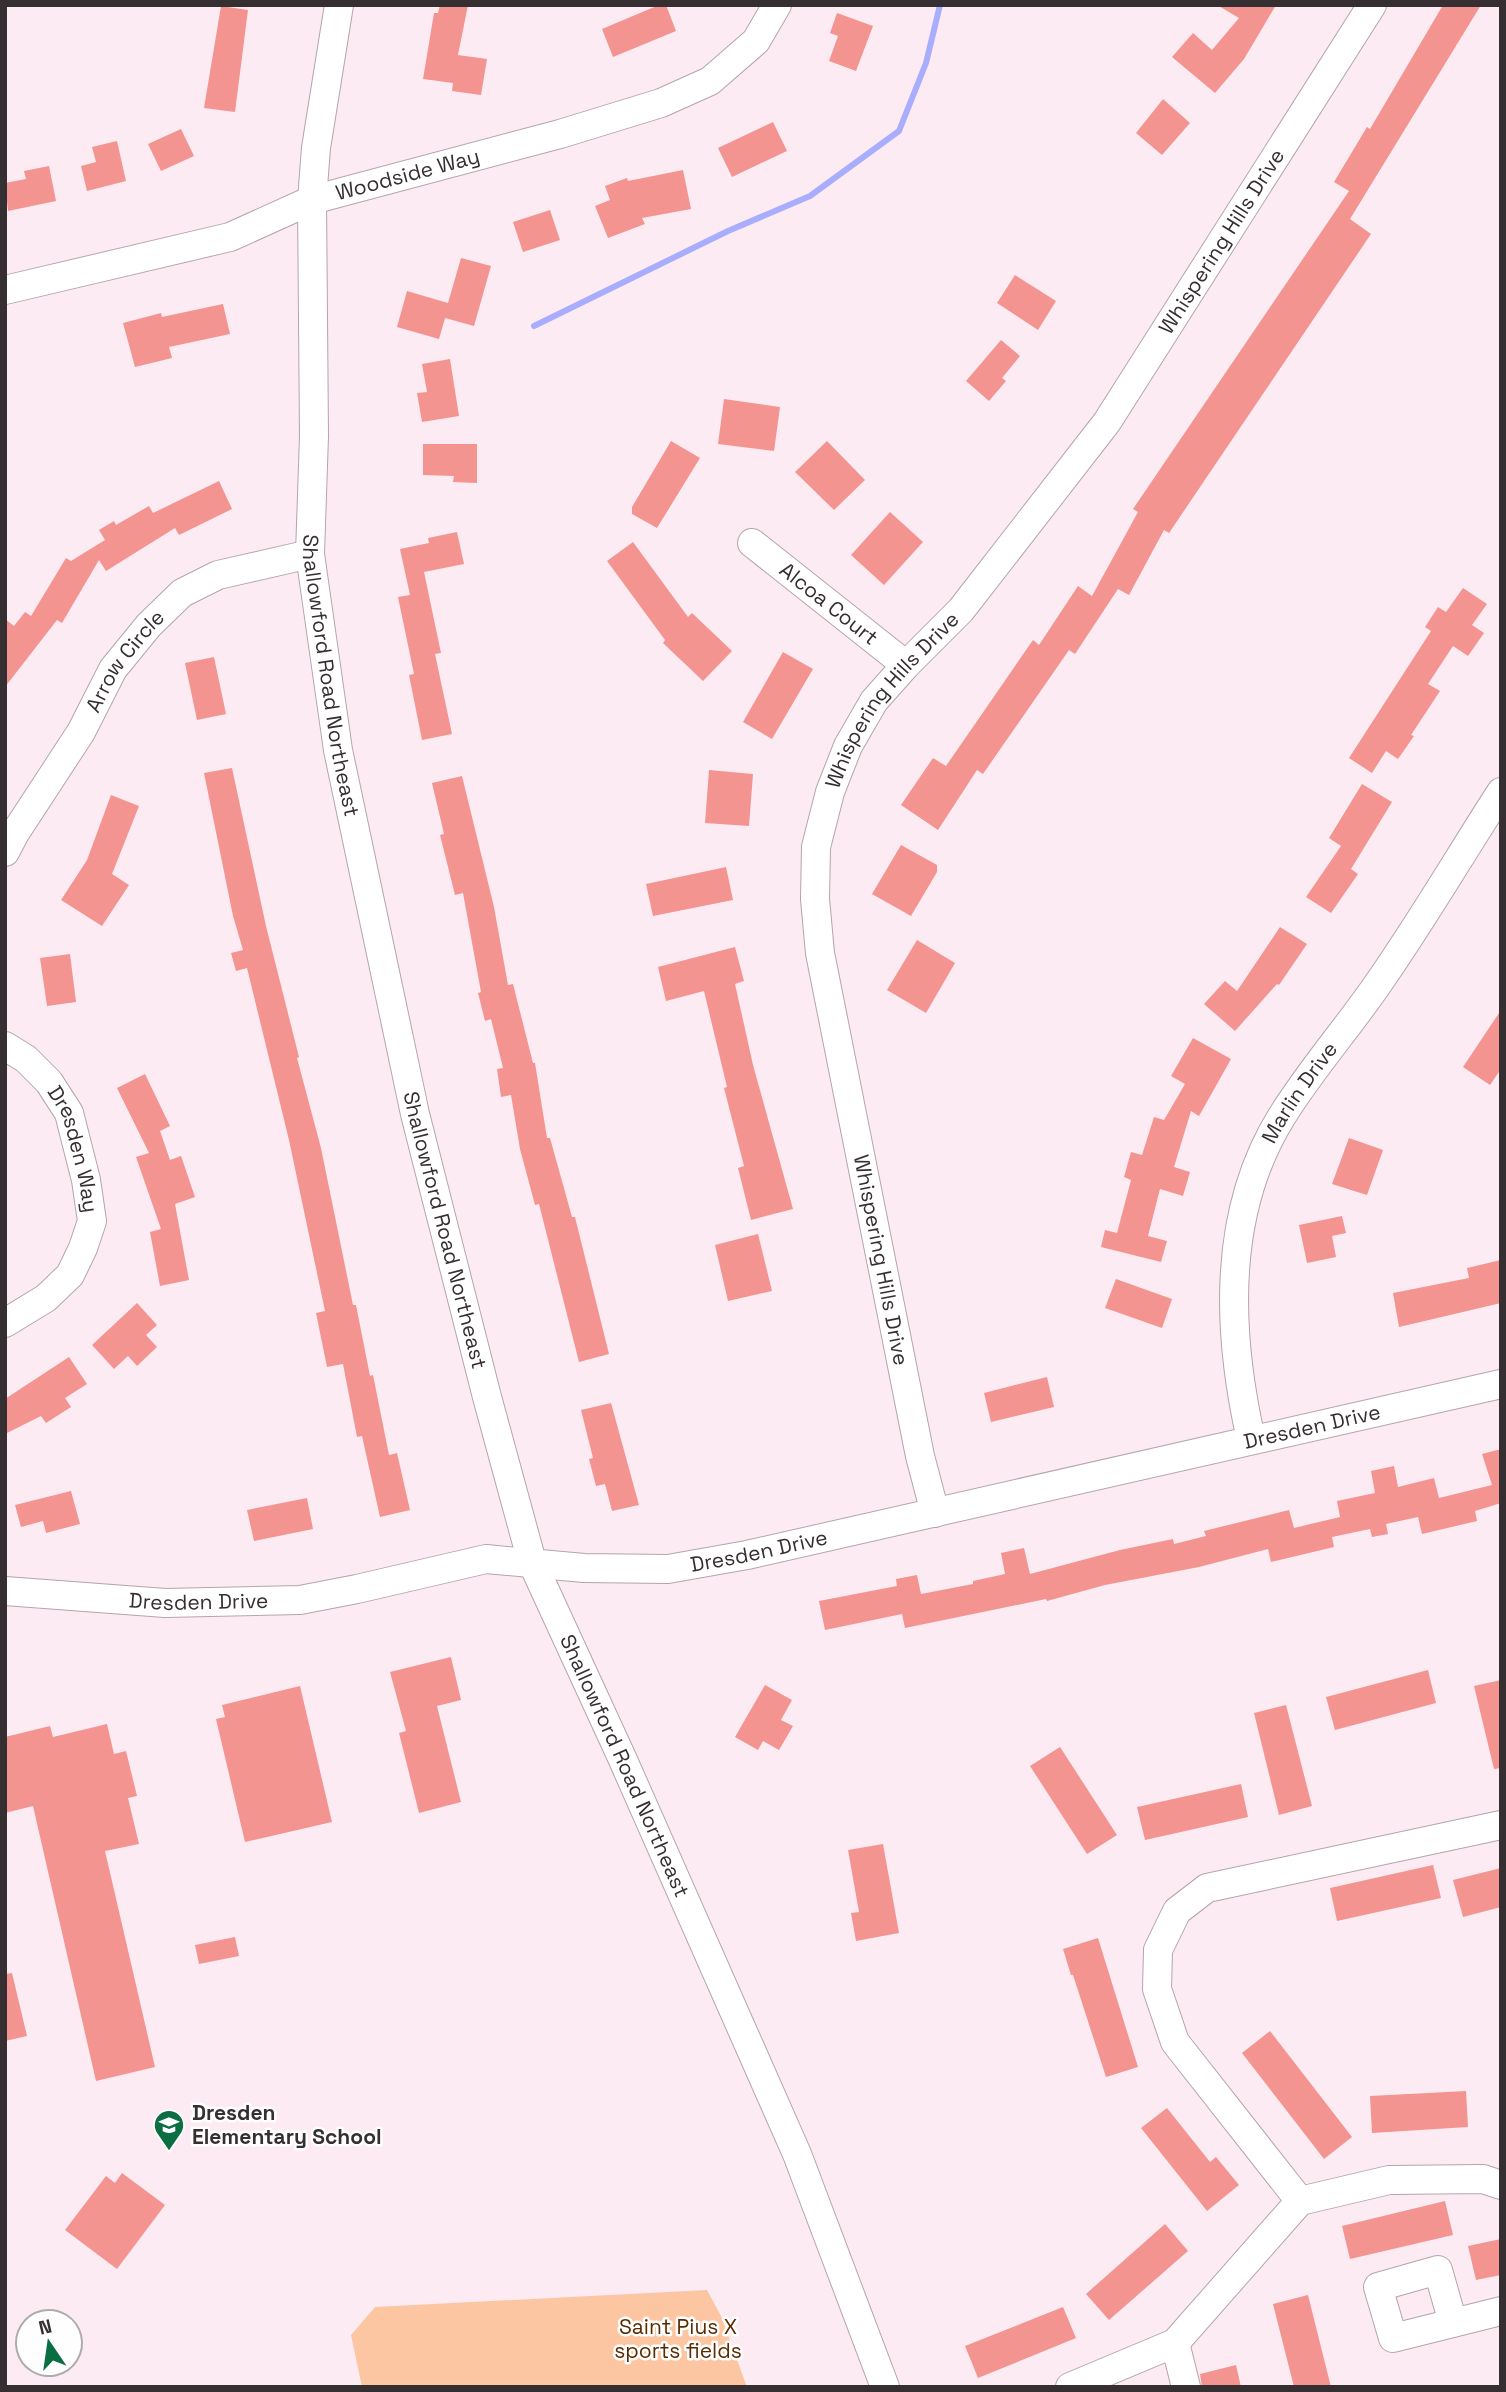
<svg xmlns="http://www.w3.org/2000/svg" width="1506" height="2392" viewBox="0 0 1506 2392" font-family="'Space Grotesk',sans-serif">
	<rect width="100%" height="100%" fill="#fdebf3"/>
	<path fill="#fbc6a1" d="M 707,2290 L 721,2316 L 747,2387 L 362,2387 L 351,2335 L 375,2307 Z"/>
	<g fill="none" stroke-linecap="round" stroke-linejoin="round">
		<path stroke="#a9adfd" stroke-width="6" d="M 534,326 L 728,231 L 810,196 L 899,131 L 926,63 L 940,5"/>
	</g>
	<path fill="#f39491" d="M 440,5 L 468,5 L 458,55 L 487,59 L 481,95 L 452,91 L 453,83 L 423,79 L 434,13 L 438,13 Z
		M 659,5 L 666,5 L 676,31 L 613,57 L 602,29 Z
		M 1217,5 L 1276,5 L 1244,59 L 1215,93 L 1172,57 L 1193,33 L 1212,50 L 1239,18 Z
		M 1443,5 L 1481,5 L 1350,219 L 1371,234 L 1169,533 L 1164,530 L 1129,595 L 1118,589 L 1075,654 L 1069,650 L 983,774 L 977,770 L 938,830 L 901,805 L 933,758 L 946,766 L 1033,640 L 1039,645 L 1078,586 L 1092,596 L 1138,512 L 1133,509 L 1349,191 L 1334,182 L 1367,127 L 1370,129 Z
		M 221,6 L 248,10 L 235,112 L 204,108 Z
		M 837,13 L 873,26 L 856,71 L 829,61 L 838,36 L 830,33 Z
		M 1163,99 L 1190,123 L 1162,155 L 1136,133 Z
		M 773,122 L 787,151 L 732,177 L 718,148 Z
		M 181,129 L 194,156 L 161,171 L 148,144 Z
		M 117,141 L 126,181 L 87,191 L 81,166 L 96,162 L 92,147 Z
		M 49,166 L 56,201 L 8,211 L 5,183 L 26,179 L 24,171 Z
		M 683,170 L 691,209 L 642,218 L 645,224 L 608,238 L 595,206 L 610,200 L 605,186 L 627,178 L 628,181 Z
		M 550,210 L 560,240 L 523,252 L 513,222 Z
		M 461,258 L 491,266 L 474,326 L 445,318 L 439,339 L 397,327 L 407,291 L 448,303 Z
		M 1015,275 L 1056,301 L 1038,330 L 997,303 Z
		M 223,304 L 230,334 L 169,347 L 172,358 L 135,367 L 123,323 L 161,313 L 162,317 Z
		M 1001,340 L 1020,356 L 1002,378 L 1006,381 L 989,401 L 966,381 Z
		M 450,359 L 459,416 L 422,422 L 417,393 L 427,392 L 422,364 Z
		M 724,399 L 780,407 L 774,451 L 718,444 Z
		M 671,441 L 700,458 L 657,528 L 632,514 L 632,507 Z
		M 827,441 L 865,480 L 834,510 L 795,472 Z
		M 423,444 L 477,444 L 477,483 L 453,482 L 454,476 L 423,475 Z
		M 219,481 L 232,509 L 179,535 L 175,528 L 106,571 L 99,560 L 62,623 L 57,620 L 5,687 L 5,619 L 14,626 L 25,612 L 31,616 L 66,558 L 71,561 L 105,540 L 99,530 L 114,521 L 116,525 L 149,506 L 153,513 Z
		M 890,512 L 923,542 L 884,585 L 851,555 Z
		M 457,532 L 464,564 L 424,572 L 441,653 L 435,654 L 452,734 L 422,740 L 409,675 L 414,674 L 398,597 L 410,595 L 400,549 L 429,543 L 428,538 Z
		M 633,542 L 688,617 L 692,613 L 732,651 L 703,681 L 663,643 L 665,640 L 607,561 Z
		M 1463,588 L 1487,604 L 1472,625 L 1484,633 L 1468,656 L 1453,646 L 1428,684 L 1440,691 L 1411,735 L 1414,736 L 1398,759 L 1386,751 L 1372,773 L 1349,758 L 1431,631 L 1425,627 L 1438,607 L 1446,612 Z
		M 783,652 L 813,669 L 772,739 L 743,722 Z
		M 214,657 L 226,714 L 197,720 L 185,663 Z
		M 232,768 L 266,926 L 299,1057 L 297,1058 L 321,1148 L 353,1305 L 356,1305 L 370,1376 L 373,1375 L 389,1455 L 397,1453 L 410,1510 L 380,1517 L 362,1436 L 357,1437 L 343,1364 L 327,1367 L 316,1313 L 325,1311 L 289,1140 L 247,968 L 236,971 L 231,953 L 243,950 L 233,916 L 204,773 Z
		M 709,770 L 753,774 L 749,826 L 705,823 Z
		M 462,776 L 494,907 L 508,985 L 513,984 L 533,1063 L 535,1063 L 547,1138 L 550,1138 L 572,1217 L 575,1217 L 609,1354 L 579,1362 L 539,1204 L 535,1205 L 520,1149 L 511,1095 L 501,1097 L 497,1069 L 503,1068 L 491,1019 L 485,1021 L 478,993 L 481,992 L 463,893 L 455,895 L 440,835 L 444,834 L 432,783 Z
		M 1362,784 L 1392,802 L 1351,869 L 1358,874 L 1331,913 L 1306,897 L 1341,846 L 1329,838 Z
		M 111,795 L 139,806 L 112,874 L 129,885 L 102,926 L 61,900 L 87,860 Z
		M 901,845 L 937,865 L 937,872 L 911,916 L 872,894 Z
		M 726,867 L 733,900 L 653,916 L 646,884 Z
		M 1280,927 L 1307,944 L 1279,985 L 1277,984 L 1235,1031 L 1204,1004 L 1225,981 L 1237,991 Z
		M 917,940 L 955,963 L 926,1013 L 887,990 Z
		M 735,947 L 744,981 L 735,984 L 753,1065 L 793,1209 L 751,1220 L 738,1168 L 744,1166 L 724,1088 L 727,1087 L 704,991 L 666,1001 L 658,967 Z
		M 70,954 L 76,1002 L 47,1006 L 40,958 Z
		M 1501,1010 L 1501,1069 L 1490,1085 L 1463,1067 Z
		M 1193,1038 L 1231,1059 L 1199,1116 L 1191,1111 L 1174,1167 L 1190,1172 L 1183,1196 L 1160,1189 L 1148,1236 L 1167,1241 L 1161,1262 L 1101,1247 L 1105,1230 L 1117,1233 L 1131,1180 L 1124,1177 L 1131,1152 L 1142,1155 L 1154,1117 L 1164,1120 L 1185,1084 L 1171,1076 Z
		M 145,1074 L 170,1126 L 160,1131 L 170,1160 L 181,1156 L 195,1197 L 175,1204 L 189,1280 L 160,1286 L 150,1232 L 161,1229 L 136,1157 L 149,1153 L 117,1088 Z
		M 1349,1138 L 1383,1150 L 1367,1195 L 1332,1184 Z
		M 1342,1216 L 1346,1233 L 1332,1236 L 1336,1257 L 1307,1263 L 1299,1225 Z
		M 758,1234 L 772,1291 L 728,1301 L 715,1245 Z
		M 1501,1260 L 1501,1303 L 1399,1327 L 1393,1293 L 1469,1278 L 1467,1268 Z
		M 1116,1279 L 1172,1299 L 1162,1328 L 1105,1308 Z
		M 137,1303 L 157,1325 L 146,1335 L 157,1347 L 137,1366 L 128,1356 L 114,1369 L 92,1345 Z
		M 69,1357 L 87,1384 L 65,1398 L 71,1407 L 46,1423 L 41,1416 L 5,1434 L 5,1399 Z
		M 1047,1377 L 1054,1407 L 991,1422 L 984,1393 Z
		M 611,1403 L 639,1505 L 612,1511 L 605,1484 L 596,1486 L 589,1459 L 593,1458 L 581,1410 Z
		M 1501,1449 L 1501,1503 L 1475,1511 L 1477,1521 L 1422,1534 L 1418,1517 L 1386,1524 L 1388,1534 L 1372,1537 L 1370,1529 L 1332,1537 L 1334,1547 L 1271,1562 L 1268,1549 L 1199,1567 L 1105,1585 L 1047,1601 L 1046,1599 L 905,1628 L 902,1614 L 825,1630 L 819,1601 L 897,1586 L 896,1579 L 917,1575 L 921,1594 L 973,1584 L 973,1581 L 1005,1574 L 1001,1553 L 1024,1548 L 1030,1574 L 1120,1550 L 1173,1539 L 1174,1544 L 1206,1536 L 1204,1531 L 1289,1510 L 1294,1528 L 1340,1517 L 1337,1501 L 1375,1493 L 1371,1471 L 1394,1466 L 1398,1487 L 1434,1478 L 1439,1498 L 1492,1485 L 1482,1454 Z
		M 71,1491 L 80,1524 L 46,1533 L 43,1521 L 21,1527 L 15,1505 Z
		M 307,1498 L 313,1529 L 254,1541 L 247,1510 Z
		M 451,1657 L 461,1700 L 437,1706 L 461,1802 L 419,1813 L 399,1733 L 406,1731 L 390,1672 Z
		M 1428,1670 L 1436,1703 L 1335,1730 L 1326,1697 Z
		M 1501,1680 L 1501,1768 L 1494,1769 L 1474,1686 Z
		M 765,1685 L 792,1700 L 781,1720 L 793,1726 L 779,1750 L 763,1741 L 758,1750 L 735,1737 Z
		M 300,1686 L 332,1822 L 245,1842 L 216,1719 L 225,1717 L 222,1705 Z
		M 1286,1705 L 1312,1806 L 1279,1815 L 1254,1713 Z
		M 107,1724 L 114,1754 L 126,1751 L 137,1796 L 128,1798 L 139,1844 L 105,1851 L 155,2067 L 96,2081 L 33,1806 L 5,1813 L 5,1737 L 50,1726 L 53,1737 Z
		M 1060,1747 L 1117,1835 L 1087,1854 L 1030,1766 Z
		M 1241,1784 L 1248,1817 L 1145,1840 L 1137,1807 Z
		M 883,1844 L 899,1933 L 856,1941 L 851,1913 L 859,1912 L 848,1850 Z
		M 1433,1865 L 1441,1898 L 1337,1921 L 1330,1888 Z
		M 1501,1868 L 1501,1907 L 1463,1917 L 1453,1880 Z
		M 235,1937 L 239,1956 L 199,1964 L 195,1945 Z
		M 1098,1938 L 1138,2067 L 1106,2077 L 1073,1975 L 1071,1975 L 1063,1949 Z
		M 12,1973 L 27,2036 L 5,2041 L 5,1974 Z
		M 1270,2031 L 1352,2137 L 1324,2159 L 1242,2053 Z
		M 1466,2091 L 1468,2127 L 1372,2133 L 1370,2096 Z
		M 1167,2108 L 1210,2162 L 1216,2157 L 1239,2185 L 1207,2211 L 1141,2128 Z
		M 122,2173 L 165,2205 L 117,2269 L 65,2230 L 106,2176 L 115,2183 Z
		M 1445,2201 L 1453,2235 L 1350,2259 L 1342,2226 Z
		M 1165,2224 L 1188,2251 L 1109,2320 L 1086,2294 Z
		M 1501,2239 L 1501,2275 L 1476,2280 L 1468,2246 Z
		M 1308,2295 L 1331,2387 L 1294,2387 L 1273,2304 Z
		M 1063,2307 L 1076,2338 L 978,2378 L 965,2346 Z
		M 1236,2365 L 1241,2387 L 1202,2387 L 1200,2374 Z"/>
	<g fill="none" stroke-linecap="round" stroke-linejoin="round">
		<g stroke="#b5a4ac" stroke-width="30">
			<g id="minor">
				<path id="s1" d="M 339,5 L 316,148 L 312,200 L 314,436 L 310,554 L 338,750 L 415,1114 L 487,1397 L 532,1562 L 623,1760 L 797,2154 L 885,2387"/>
				<path id="s2" d="M 5,290 L 230,237 L 312,200 L 560,134 L 661,103 L 710,81 L 756,41 L 777,5"/>
				<path id="s3" d="M 752,543 L 906,665"/>
				<path id="s4" d="M 5,852 L 15,833 L 81,732 L 113,669 L 149,625 L 182,593 L 218,575 L 310,554"/>
				<path id="s5" d="M 5,1046 L 26,1059 L 49,1082 L 69,1113 L 86,1180 L 92,1221 L 83,1248 L 70,1275 L 46,1298 L 5,1323"/>
				<path id="s6" d="M 1251,1439 C 1227,1333 1222,1212 1282,1116 C 1310,1071 1345,1031 1375,988 C 1420,924 1459,857 1501,792"/>
				<path id="s7" d="M 935,1513 L 920,1456 L 820,953 L 815,899 L 816,847 L 830,792 L 848,746 L 874,701 L 906,665 L 961,610 L 1107,422 L 1372,5"/>
				<path id="s8" d="M 5,1591 L 165,1603 L 300,1600 L 357,1589 L 486,1559 L 584,1568 L 668,1569 L 747,1555 L 1501,1384"/>
				<path d="M 1300,2201 L 1175,2042 L 1157,1989 L 1158,1950 L 1177,1911 L 1207,1888 L 1501,1825"/>
				<path d="M 1453,2323 L 1438,2270 L 1378,2287 L 1393,2338 L 1501,2311"/>
				<path d="M 1175,2343 L 1186,2387"/>
				<path d="M 1070,2387 L 1175,2343 L 1300,2201 L 1389,2180 L 1483,2179 L 1501,2185"/>
			</g>
		</g>
		<use href="#minor" stroke="#fff" stroke-width="28"/>
	</g>
	<defs>
		<g id="school-pin" transform="scale(1.575)"><path d="M0 17L-7.5 6A9.5 9.5 0 1 1 7.5 6Z" fill="#0b6d42" stroke="#fefefe"/><path d="M0-5L7-2L0 1L-7-2ZM-4 1L0 2.5L4 1V4Q0 6-4 4Z" fill="#fff"/></g>
	</defs>
	<g fill-rule="evenodd">
		<use href="#school-pin" x="169" y="2125"/>
	</g>
	<g text-anchor="middle" stroke-width="5" stroke-linejoin="round" paint-order="stroke">
		<g font-size="21" fill="#362f32" stroke="#fefefe">
			<text dy="7" stroke="none"><textPath href="#s2" startOffset="420">Woodside Way</textPath></text>
			<text dy="7" stroke="none"><textPath href="#s7" startOffset="1414">Whispering Hills Drive</textPath></text>
			<text dy="7" stroke="none"><textPath href="#s3" startOffset="98">Alcoa Court</textPath></text>
			<text dy="7" stroke="none"><textPath href="#s4" startOffset="226">Arrow Circle</textPath></text>
			<text dy="7" stroke="none"><textPath href="#s1" startOffset="674">Shallowford Road Northeast</textPath></text>
			<text dy="7" stroke="none"><textPath href="#s7" startOffset="847">Whispering Hills Drive</textPath></text>
			<text dy="7" stroke="none"><textPath href="#s6" startOffset="362">Marlin Drive</textPath></text>
			<text dy="7" stroke="none"><textPath href="#s5" startOffset="130">Dresden Way</textPath></text>
			<text dy="7" stroke="none"><textPath href="#s1" startOffset="1241">Shallowford Road Northeast</textPath></text>
			<text transform="translate(881 1260) rotate(79)" y="7">Whispering Hills Drive</text>
			<text dy="7" stroke="none"><textPath href="#s8" startOffset="1328">Dresden Drive</textPath></text>
			<text dy="7" stroke="none"><textPath href="#s8" startOffset="761">Dresden Drive</textPath></text>
			<text dy="7" stroke="none"><textPath href="#s8" startOffset="194">Dresden Drive</textPath></text>
			<text dy="7" stroke="none"><textPath href="#s1" startOffset="1808">Shallowford Road Northeast</textPath></text>
		</g>
		<g font-size="21" font-weight="bold" fill="#362f32" stroke="#fefefe" text-anchor="start">
			<text x="192" y="2120">Dresden<tspan x="192" dy="24">Elementary School</tspan></text>
		</g>
		<g font-size="21" fill="#5b2b00" stroke="#fefefe">
			<text x="678" y="2334">Saint Pius X<tspan x="678" dy="24">sports fields</tspan></text>
		</g>
	</g>
	<rect width="1506" height="2392" fill="none" stroke="#362f32" stroke-width="14"/>
	<g transform="translate(49 2343) rotate(347)"><circle r="33" fill="#fefefe" stroke="#aeabac" stroke-width="2"/>
	<path d="M0-5L12 26L0 18L-12 26Z" fill="#0b6d42"/>
	<text y="-10" font-size="19" font-weight="bold" text-anchor="middle" fill="#362f32">N</text>
	</g>
</svg>
